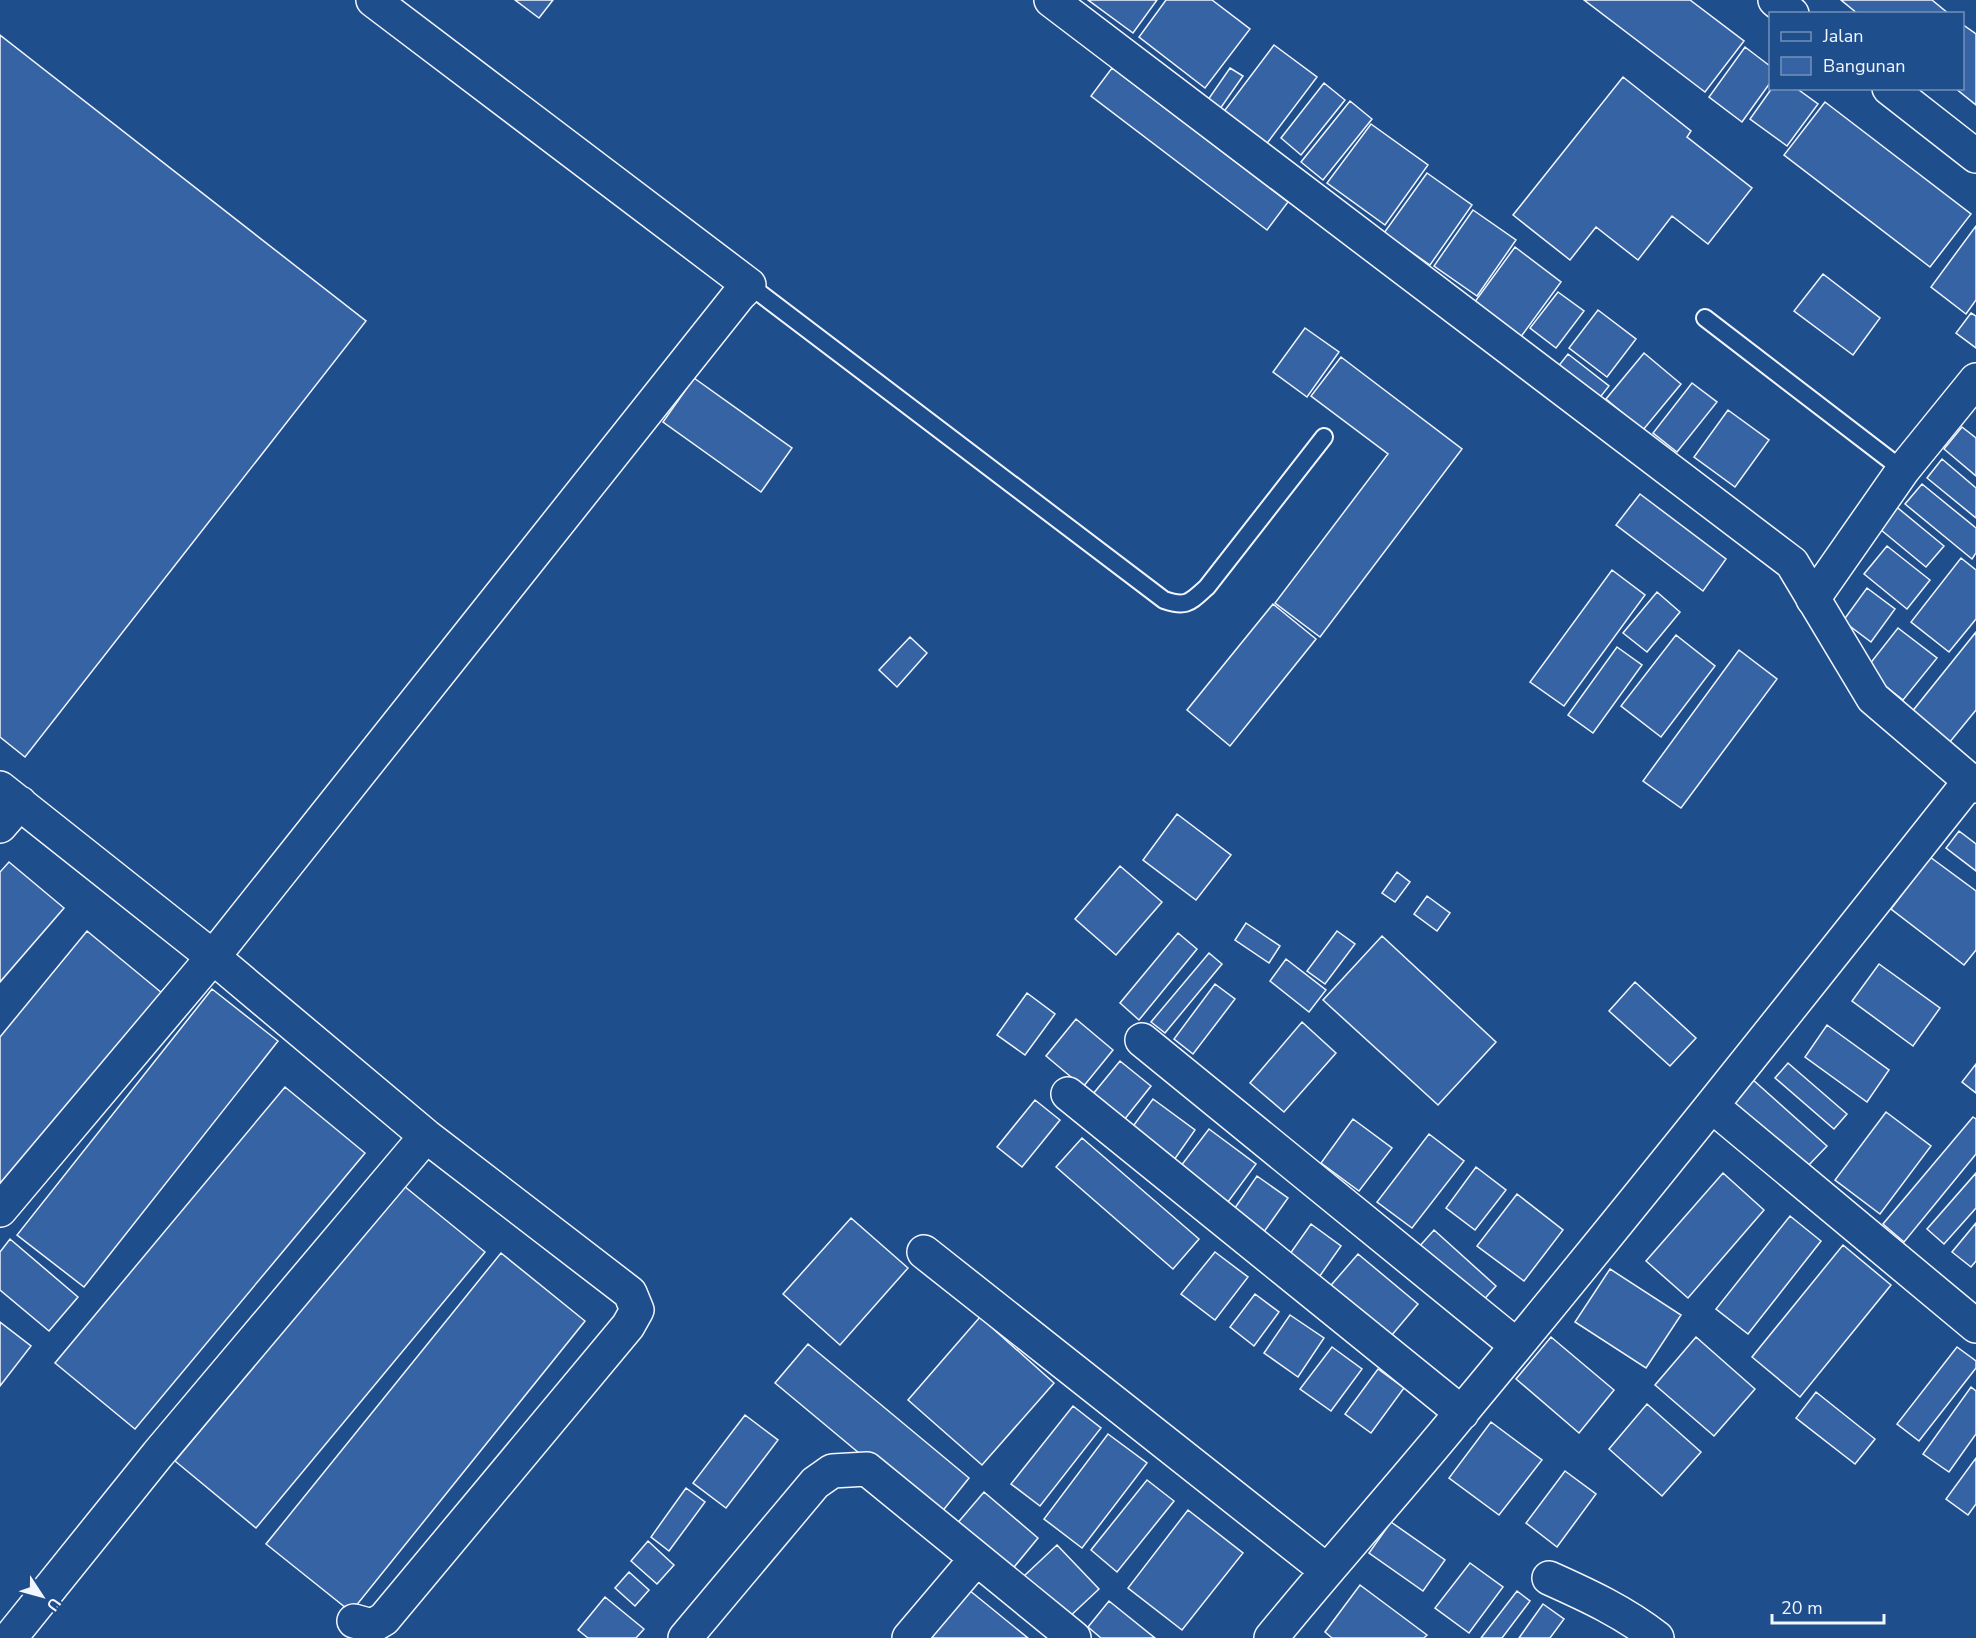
<svg xmlns="http://www.w3.org/2000/svg" width="1976" height="1638" viewBox="0 0 1976 1638" font-family="'Nunito Sans',sans-serif">
	<rect width="100%" height="100%" fill="#1f4e8c"/>
	<path fill="#3563a3" stroke="#f2f6ff" stroke-width="1.5" d="M 515,0 L 553,0 L 539,18 Z
		M 1088,0 L 1157,0 L 1133,33 Z
		M 1166,0 L 1212,0 L 1250,29 L 1205,88 L 1139,37 Z
		M 1584,0 L 1690,0 L 1744,41 L 1705,92 Z
		M 1841,0 L 1932,0 L 1949,14 L 1858,14 Z
		M 1962,24 L 1976,34 L 1976,105 L 1955,88 L 1962,88 Z
		M 0,35 L 366,321 L 25,757 L 0,737 Z
		M 1274,45 L 1317,77 L 1265,146 L 1222,114 Z
		M 1745,47 L 1770,66 L 1770,83 L 1742,122 L 1709,97 Z
		M 1112,68 L 1288,202 L 1267,230 L 1091,96 Z
		M 1230,68 L 1243,76 L 1215,116 L 1203,107 Z
		M 1623,77 L 1691,131 L 1687,137 L 1752,188 L 1708,244 L 1672,216 L 1638,260 L 1596,227 L 1570,260 L 1513,215 Z
		M 1324,83 L 1345,100 L 1301,155 L 1281,138 Z
		M 1772,88 L 1796,88 L 1818,104 L 1787,146 L 1750,119 Z
		M 1350,101 L 1372,119 L 1323,180 L 1301,162 Z
		M 1825,102 L 1971,214 L 1930,267 L 1784,155 Z
		M 1371,124 L 1428,165 L 1385,225 L 1327,183 Z
		M 1427,173 L 1472,205 L 1430,265 L 1384,233 Z
		M 1473,210 L 1516,240 L 1477,296 L 1434,266 Z
		M 1976,226 L 1976,300 L 1966,314 L 1931,287 Z
		M 1515,247 L 1561,282 L 1520,338 L 1474,303 Z
		M 1823,274 L 1880,318 L 1853,355 L 1794,311 Z
		M 1558,292 L 1584,311 L 1556,348 L 1530,328 Z
		M 1598,310 L 1636,339 L 1607,377 L 1569,348 Z
		M 1971,313 L 1976,316 L 1976,348 L 1956,333 Z
		M 1305,328 L 1339,352 L 1307,397 L 1273,372 Z
		M 1644,353 L 1681,384 L 1643,430 L 1606,399 Z
		M 1568,354 L 1609,386 L 1594,405 L 1553,373 Z
		M 1341,357 L 1462,449 L 1320,637 L 1275,603 L 1388,454 L 1311,396 Z
		M 694,378 L 792,448 L 761,492 L 663,422 Z
		M 1692,383 L 1717,402 L 1677,452 L 1653,433 Z
		M 1728,410 L 1769,440 L 1735,487 L 1694,457 Z
		M 1962,427 L 1976,438 L 1976,476 L 1944,449 Z
		M 1942,459 L 1976,488 L 1976,518 L 1927,478 Z
		M 1922,484 L 1976,528 L 1976,553 L 1972,559 L 1905,504 Z
		M 1640,494 L 1726,559 L 1703,591 L 1616,525 Z
		M 1893,504 L 1944,546 L 1926,567 L 1875,525 Z
		M 1887,546 L 1930,580 L 1907,609 L 1864,574 Z
		M 1961,558 L 1976,570 L 1976,619 L 1949,652 L 1911,622 Z
		M 1612,570 L 1645,595 L 1564,706 L 1530,682 Z
		M 1867,588 L 1895,609 L 1871,642 L 1843,621 Z
		M 1657,592 L 1680,612 L 1647,652 L 1623,633 Z
		M 1273,604 L 1316,639 L 1230,746 L 1187,710 Z
		M 1898,628 L 1937,658 L 1903,700 L 1865,670 Z
		M 1976,632 L 1976,710 L 1949,743 L 1911,713 Z
		M 1676,635 L 1715,666 L 1661,737 L 1621,706 Z
		M 910,637 L 927,653 L 897,687 L 879,670 Z
		M 1617,647 L 1642,665 L 1593,733 L 1568,715 Z
		M 1739,650 L 1777,679 L 1681,808 L 1643,781 Z
		M 1177,814 L 1231,855 L 1196,900 L 1143,860 Z
		M 1959,831 L 1976,844 L 1976,871 L 1946,848 Z
		M 1930,857 L 1976,891 L 1976,950 L 1964,965 L 1891,909 Z
		M 9,862 L 64,908 L 0,982 L 0,872 Z
		M 1120,866 L 1162,902 L 1116,955 L 1075,919 Z
		M 1397,872 L 1410,882 L 1395,902 L 1382,893 Z
		M 1427,896 L 1450,913 L 1437,931 L 1414,914 Z
		M 1246,923 L 1280,946 L 1269,963 L 1235,940 Z
		M 87,931 L 162,993 L 0,1190 L 0,1037 Z
		M 1337,931 L 1355,944 L 1325,984 L 1307,971 Z
		M 1178,933 L 1197,949 L 1139,1020 L 1120,1003 Z
		M 1382,936 L 1496,1042 L 1438,1105 L 1323,1000 Z
		M 1209,953 L 1222,964 L 1165,1033 L 1151,1022 Z
		M 1286,959 L 1326,990 L 1309,1012 L 1270,981 Z
		M 1879,964 L 1940,1008 L 1913,1046 L 1852,1001 Z
		M 1635,982 L 1696,1038 L 1670,1066 L 1609,1011 Z
		M 1215,984 L 1235,999 L 1193,1054 L 1174,1039 Z
		M 212,989 L 278,1041 L 84,1287 L 17,1235 Z
		M 1027,993 L 1055,1014 L 1025,1055 L 997,1035 Z
		M 1076,1019 L 1113,1050 L 1083,1087 L 1046,1056 Z
		M 1302,1022 L 1336,1053 L 1284,1112 L 1250,1083 Z
		M 1827,1025 L 1889,1070 L 1867,1102 L 1805,1057 Z
		M 1120,1061 L 1151,1086 L 1124,1120 L 1093,1094 Z
		M 1788,1063 L 1847,1114 L 1834,1129 L 1775,1078 Z
		M 1976,1064 L 1976,1093 L 1962,1082 Z
		M 1752,1079 L 1827,1146 L 1806,1168 L 1732,1102 Z
		M 285,1087 L 365,1153 L 135,1429 L 55,1363 Z
		M 1153,1099 L 1195,1130 L 1174,1160 L 1131,1129 Z
		M 1035,1100 L 1060,1120 L 1022,1167 L 997,1147 Z
		M 1886,1112 L 1931,1146 L 1880,1214 L 1835,1180 Z
		M 1973,1117 L 1976,1119 L 1976,1154 L 1904,1242 L 1883,1224 Z
		M 1353,1119 L 1392,1148 L 1359,1191 L 1321,1163 Z
		M 1209,1129 L 1256,1164 L 1225,1206 L 1177,1171 Z
		M 1429,1134 L 1464,1161 L 1412,1228 L 1377,1202 Z
		M 1082,1138 L 1199,1239 L 1173,1269 L 1056,1167 Z
		M 1476,1167 L 1506,1190 L 1475,1230 L 1446,1208 Z
		M 1723,1173 L 1764,1210 L 1688,1298 L 1646,1261 Z
		M 1976,1173 L 1976,1208 L 1944,1244 L 1927,1229 Z
		M 1257,1176 L 1288,1198 L 1261,1236 L 1230,1215 Z
		M 404,1186 L 485,1252 L 256,1528 L 175,1461 Z
		M 1517,1194 L 1563,1230 L 1524,1281 L 1477,1246 Z
		M 1790,1216 L 1821,1241 L 1748,1334 L 1716,1309 Z
		M 851,1218 L 908,1268 L 840,1345 L 783,1294 Z
		M 1976,1223 L 1976,1261 L 1971,1267 L 1952,1252 Z
		M 1311,1224 L 1341,1246 L 1317,1280 L 1287,1258 Z
		M 1434,1230 L 1496,1286 L 1479,1305 L 1418,1248 Z
		M 10,1239 L 78,1297 L 49,1331 L 0,1290 L 0,1252 Z
		M 1843,1245 L 1891,1285 L 1800,1397 L 1752,1357 Z
		M 1215,1252 L 1248,1277 L 1215,1320 L 1181,1294 Z
		M 501,1253 L 585,1321 L 351,1612 L 266,1544 Z
		M 1358,1254 L 1418,1304 L 1386,1342 L 1326,1291 Z
		M 1610,1269 L 1681,1315 L 1646,1368 L 1575,1322 Z
		M 1255,1294 L 1279,1312 L 1254,1346 L 1230,1327 Z
		M 1290,1315 L 1324,1338 L 1298,1377 L 1264,1353 Z
		M 980,1317 L 1054,1383 L 982,1465 L 908,1400 Z
		M 0,1322 L 31,1346 L 0,1386 Z
		M 1551,1337 L 1614,1390 L 1579,1433 L 1516,1379 Z
		M 1696,1337 L 1755,1389 L 1714,1436 L 1655,1385 Z
		M 808,1344 L 969,1478 L 937,1518 L 775,1383 Z
		M 1332,1347 L 1362,1369 L 1331,1411 L 1300,1389 Z
		M 1957,1347 L 1976,1361 L 1976,1368 L 1919,1441 L 1897,1424 Z
		M 1378,1369 L 1404,1388 L 1371,1433 L 1345,1414 Z
		M 1971,1387 L 1976,1391 L 1976,1434 L 1949,1472 L 1923,1454 Z
		M 1816,1392 L 1875,1439 L 1855,1464 L 1796,1418 Z
		M 1647,1404 L 1701,1452 L 1662,1496 L 1609,1449 Z
		M 1073,1406 L 1101,1428 L 1040,1506 L 1011,1484 Z
		M 745,1415 L 778,1440 L 726,1508 L 693,1483 Z
		M 1491,1422 L 1542,1460 L 1499,1515 L 1449,1478 Z
		M 1108,1434 L 1147,1463 L 1082,1548 L 1044,1519 Z
		M 1976,1458 L 1976,1504 L 1968,1515 L 1946,1499 Z
		M 1565,1471 L 1596,1494 L 1557,1547 L 1526,1523 Z
		M 1147,1480 L 1174,1501 L 1117,1572 L 1091,1550 Z
		M 686,1488 L 705,1502 L 669,1551 L 651,1537 Z
		M 984,1492 L 1038,1538 L 1010,1572 L 955,1526 Z
		M 1188,1510 L 1243,1553 L 1182,1630 L 1128,1588 Z
		M 1391,1522 L 1445,1560 L 1423,1591 L 1369,1553 Z
		M 648,1541 L 674,1565 L 657,1584 L 631,1561 Z
		M 1057,1545 L 1099,1589 L 1066,1620 L 1024,1576 Z
		M 1470,1563 L 1503,1587 L 1469,1633 L 1435,1608 Z
		M 629,1572 L 649,1590 L 635,1606 L 615,1588 Z
		M 1360,1585 L 1427,1635 L 1424,1638 L 1332,1638 L 1325,1632 Z
		M 969,1590 L 1028,1638 L 930,1638 Z
		M 1517,1591 L 1530,1601 L 1502,1638 L 1481,1638 Z
		M 605,1597 L 644,1629 L 636,1638 L 588,1638 L 578,1630 Z
		M 1109,1601 L 1155,1638 L 1101,1638 L 1088,1627 Z
		M 1543,1604 L 1564,1619 L 1550,1638 L 1519,1638 Z"/>
	<g fill="none" stroke-linecap="round" stroke-linejoin="round">
		<g stroke="#f2f6ff" stroke-width="20">
			<path id="lane" d="M 749,285 L 1164,600 C 1187,608 1190,602 1207,587 L 1324,437
				M 1705,318 L 1903,470"/>
		</g>
		<g stroke="#f2f6ff" stroke-width="36">
			<path id="street" d="M 1775,0 L 1792,14
				M 1889,88 L 1976,156
				M 1813,599 L 1903,470 L 1976,380
				M 0,788 L 213,957 L 0,1210
				M 0,826 L 20,803
				M 1142,1040 L 1516,1345
				M 1068,1094 L 1462,1413
				M 1712,1106 L 1976,1326
				M 924,1252 L 1326,1570
				M 1549,1578 C 1587,1595 1624,1612 1657,1638
				M 354,1621 L 372,1626 L 384,1619 L 628,1326 L 637,1310 L 630,1293 L 426,1136 L 213,957 L 739,295 L 749,285 L 373,0
				M 10,1638 L 158,1454 L 426,1136
				M 685,1638 L 815,1483 L 832,1471 L 867,1469 L 1074,1638
				M 909,1638 L 976,1559
				M 1271,1638 C 1333,1562 1399,1489 1461,1413 C 1634,1205 1802,993 1970,781"/>
		</g>
		<g stroke="#f2f6ff" stroke-width="36">
			<path id="secondary" d="M 1051,0 L 1792,563 L 1873,698 L 1976,786"/>
		</g>
		<use href="#lane" stroke="#1f4e8c" stroke-width="16"/>
		<use href="#street" stroke="#1f4e8c" stroke-width="33"/>
		<use href="#secondary" stroke="#1f4e8c" stroke-width="33"/>
	</g>
	<rect x="1769" y="12" width="195" height="78" fill="#1f4e8c" stroke="#7391ba" stroke-width="1.5"/>
	<rect x="1781" y="32" width="30" height="9" fill="#1f4e8c" stroke="#7391ba" stroke-width="1.5"/>
	<text x="1823" y="42" font-size="18" fill="#f2f6ff">Jalan</text>
	<rect x="1781" y="57" width="30" height="18" fill="#3563a3" stroke="#7391ba" stroke-width="1.5"/>
	<text x="1823" y="72" font-size="18" fill="#f2f6ff">Bangunan</text>
	<g transform="translate(42 1596) rotate(126)" stroke="#1f4e8c" stroke-width="4.5" paint-order="stroke">
	<path d="M0-4.5L10 22L0 15L-10 22Z" fill="#f2f6ff"/>
	<text y="-9" font-size="16" font-weight="bold" text-anchor="middle" fill="#f2f6ff">U</text>
	</g>
	<path d="M1772 1614v9h112v-9" fill="none" stroke="#f2f6ff" stroke-width="3"/>
	<text x="1781" y="1614" font-size="18" fill="#f2f6ff" stroke="#1f4e8c" stroke-width="4.5" paint-order="stroke">20 m</text>
</svg>
